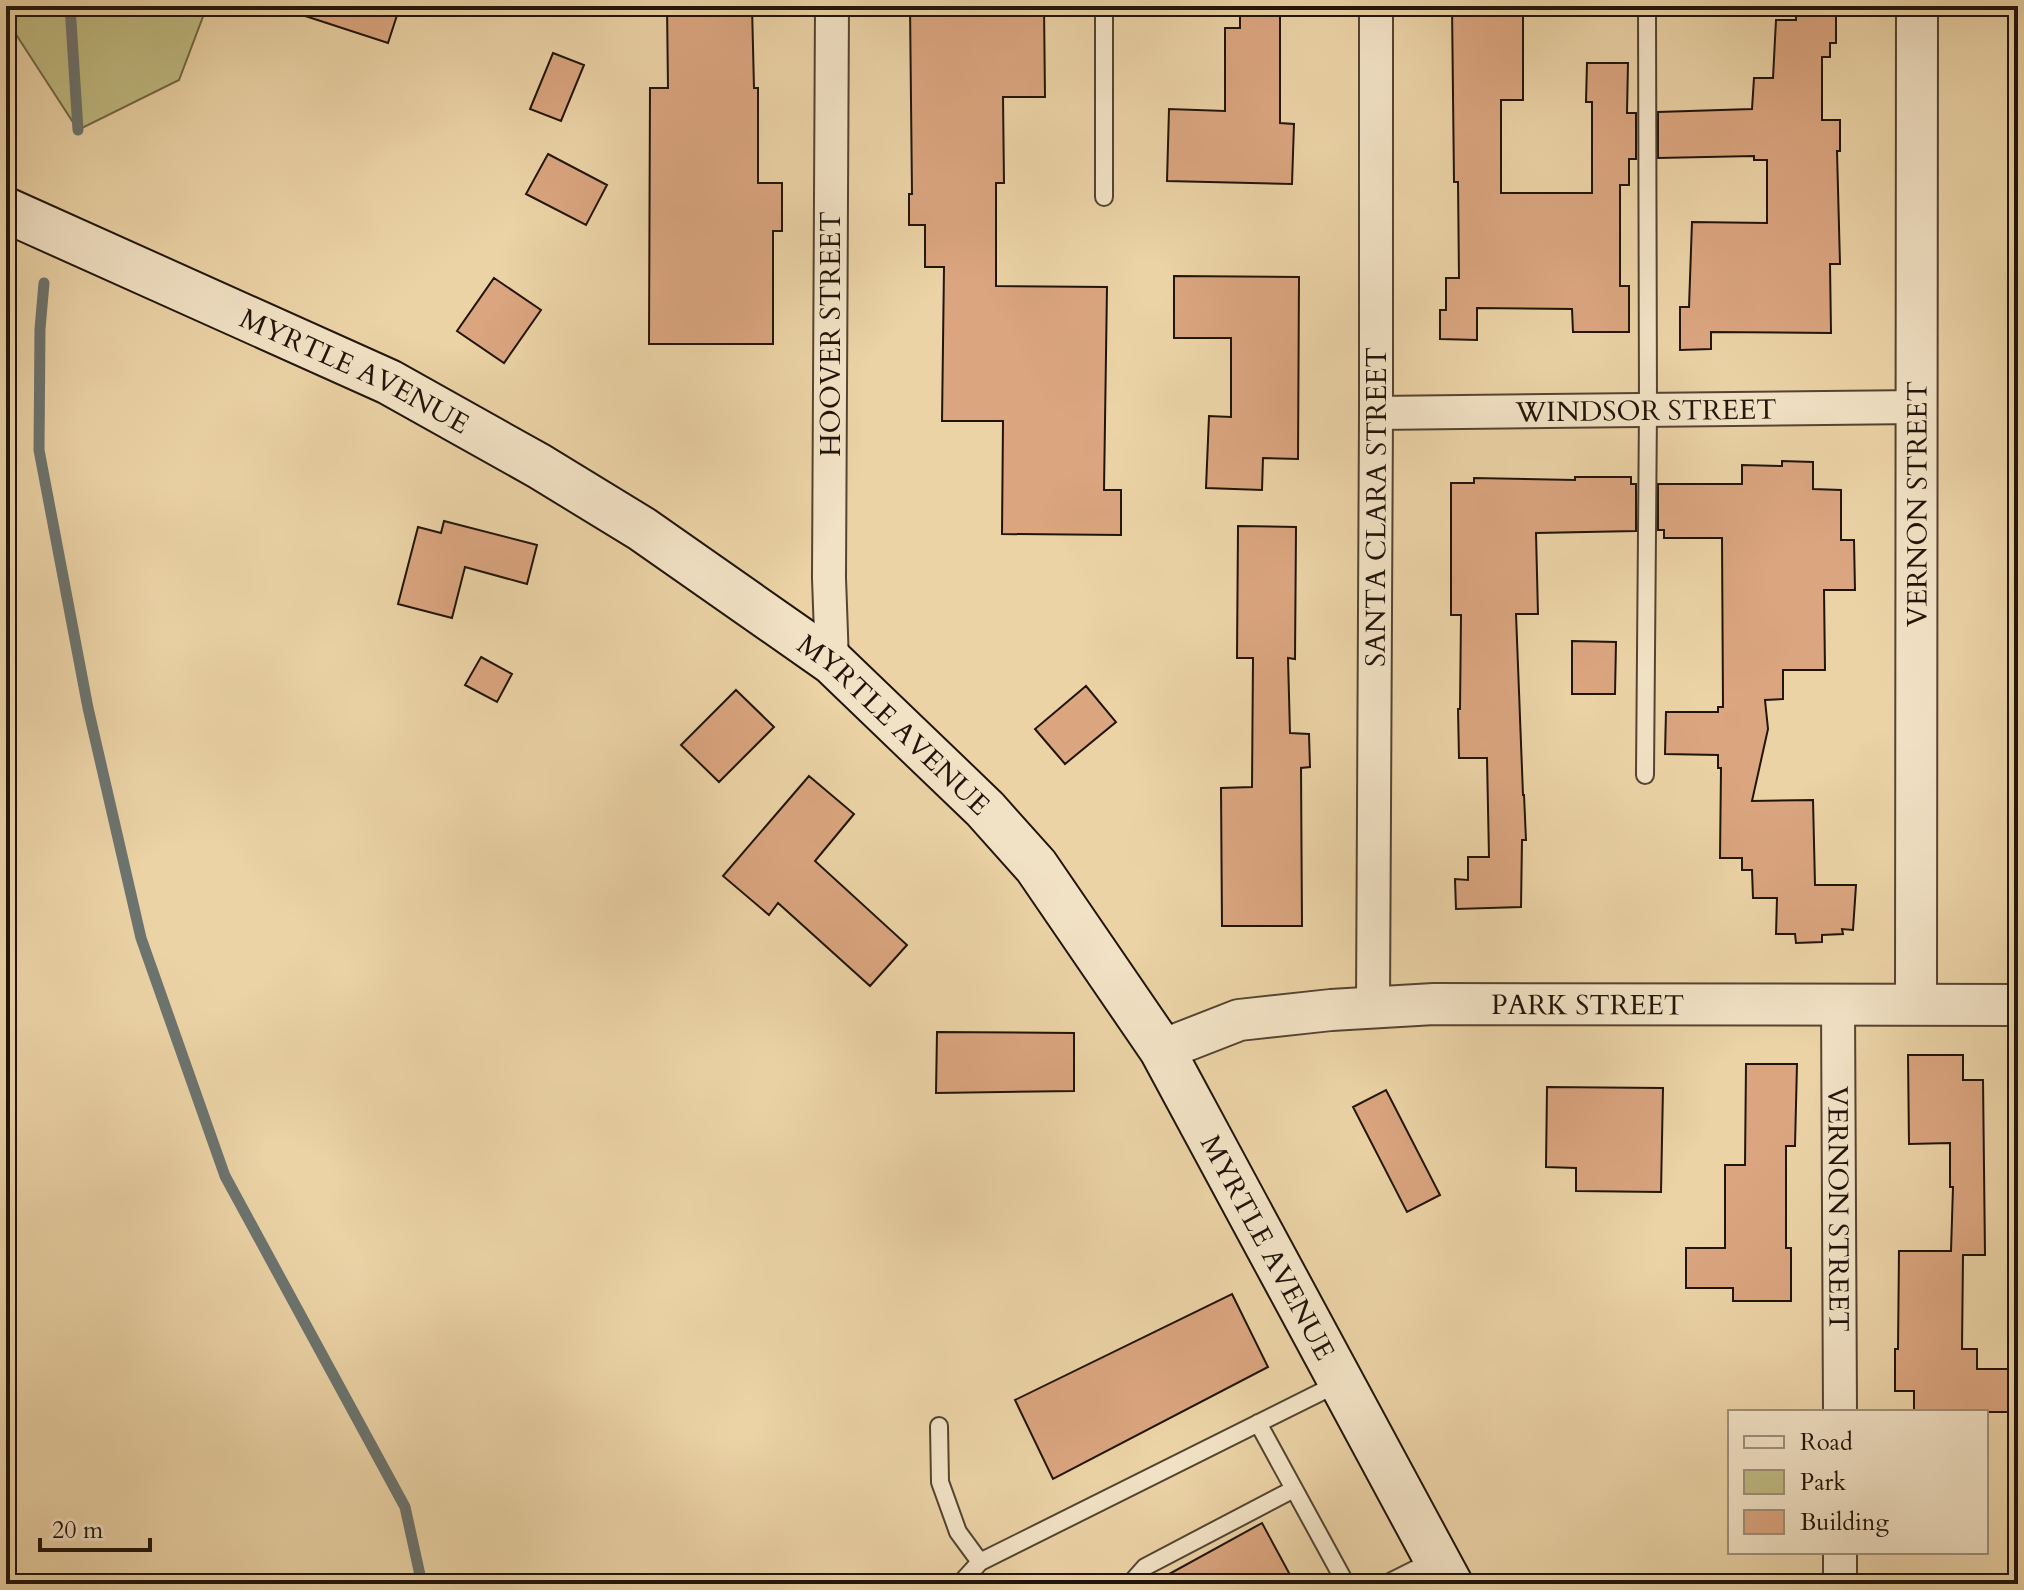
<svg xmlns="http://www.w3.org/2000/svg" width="2024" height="1590" viewBox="0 0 2024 1590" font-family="Cardo,serif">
	<rect width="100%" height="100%" fill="#ebd3a6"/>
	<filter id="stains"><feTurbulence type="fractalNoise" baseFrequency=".0025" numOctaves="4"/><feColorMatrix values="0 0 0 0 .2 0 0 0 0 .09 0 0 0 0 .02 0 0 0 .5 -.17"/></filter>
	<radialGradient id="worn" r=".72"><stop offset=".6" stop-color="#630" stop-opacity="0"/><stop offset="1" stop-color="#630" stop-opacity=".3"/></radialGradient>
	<path fill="#c0ba81" stroke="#706846" stroke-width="2" d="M 6,6 L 207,6 L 179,80 L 78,130 L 6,19 Z"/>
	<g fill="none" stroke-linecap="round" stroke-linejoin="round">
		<path stroke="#6c746f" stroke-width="11" d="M 70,6 L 78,130
			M 44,283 L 40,329 L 39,450 L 88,708 L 141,938 L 225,1176 L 405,1507 L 422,1584"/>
	</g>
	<path fill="#daa57f" stroke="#21150a" stroke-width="2" d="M 294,6 L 400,6 L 388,43 L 293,12 Z
		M 667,6 L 752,6 L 754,88 L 758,88 L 758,183 L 782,183 L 782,231 L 773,231 L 773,344 L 649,344 L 650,88 L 668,88 Z
		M 910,6 L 1044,6 L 1045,97 L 1003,97 L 1004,183 L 996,183 L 996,286 L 1107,287 L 1104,490 L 1121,490 L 1121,535 L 1002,534 L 1003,421 L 942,421 L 944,267 L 925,267 L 925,225 L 909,225 L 909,194 L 912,194 Z
		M 1240,6 L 1280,6 L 1280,123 L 1294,124 L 1292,184 L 1167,181 L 1169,109 L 1225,111 L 1225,28 L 1240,28 Z
		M 1452,6 L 1523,6 L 1523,100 L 1501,100 L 1501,193 L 1592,193 L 1592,102 L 1586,102 L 1587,63 L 1628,63 L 1627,113 L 1636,113 L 1636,159 L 1629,159 L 1629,185 L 1620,185 L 1620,286 L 1629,286 L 1629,332 L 1573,332 L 1572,309 L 1477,308 L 1477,340 L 1440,339 L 1440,310 L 1446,310 L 1446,278 L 1459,278 L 1458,182 L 1454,182 Z
		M 1796,6 L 1836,6 L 1836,43 L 1830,43 L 1830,57 L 1822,57 L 1822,120 L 1840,120 L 1840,151 L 1837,151 L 1840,264 L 1830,264 L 1831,333 L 1711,332 L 1711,349 L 1680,350 L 1680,307 L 1689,307 L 1692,222 L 1767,223 L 1767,160 L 1754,160 L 1754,156 L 1658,158 L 1658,112 L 1752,109 L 1754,78 L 1773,78 L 1776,20 L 1796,20 Z
		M 553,53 L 584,65 L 561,121 L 530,109 Z
		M 548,154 L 607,185 L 586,225 L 526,194 Z
		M 1174,276 L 1299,277 L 1298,459 L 1263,458 L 1262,490 L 1206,488 L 1209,416 L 1231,417 L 1231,338 L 1174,338 Z
		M 494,278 L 541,310 L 504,363 L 457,331 Z
		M 1782,461 L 1813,462 L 1813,489 L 1841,490 L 1841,540 L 1854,540 L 1855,590 L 1824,590 L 1825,670 L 1783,670 L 1783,699 L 1765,700 L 1768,729 L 1752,801 L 1813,800 L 1815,885 L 1856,885 L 1853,930 L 1842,929 L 1843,934 L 1822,935 L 1822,942 L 1796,943 L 1795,934 L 1776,934 L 1777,898 L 1753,898 L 1752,870 L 1742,870 L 1742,858 L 1720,858 L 1721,768 L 1718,768 L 1718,755 L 1665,754 L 1666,712 L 1718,712 L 1718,707 L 1723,707 L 1722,538 L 1664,538 L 1664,530 L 1658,530 L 1658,484 L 1742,484 L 1742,465 L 1782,466 Z
		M 1575,477 L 1631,477 L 1631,484 L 1636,484 L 1636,531 L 1536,533 L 1538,614 L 1516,614 L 1523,795 L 1524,795 L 1526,840 L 1522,840 L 1521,907 L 1456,909 L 1455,879 L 1468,880 L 1468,857 L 1489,857 L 1487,758 L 1459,758 L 1458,709 L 1460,709 L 1461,615 L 1451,615 L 1451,483 L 1474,483 L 1474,478 L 1575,480 Z
		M 444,521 L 537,545 L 527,584 L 465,567 L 452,618 L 398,604 L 418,527 L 441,533 Z
		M 1238,526 L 1296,527 L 1295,659 L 1288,658 L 1290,733 L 1309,734 L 1310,767 L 1301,768 L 1302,926 L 1222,926 L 1221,788 L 1252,787 L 1253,658 L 1237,658 Z
		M 1572,641 L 1616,642 L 1615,694 L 1572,694 Z
		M 481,657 L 512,674 L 497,702 L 465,685 Z
		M 1086,686 L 1116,722 L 1065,764 L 1035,729 Z
		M 736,690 L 774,727 L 719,782 L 681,745 Z
		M 809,776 L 854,814 L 815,861 L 907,945 L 870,986 L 778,903 L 769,915 L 723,876 Z
		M 937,1032 L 1074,1033 L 1074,1091 L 936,1093 Z
		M 1908,1055 L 1963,1055 L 1963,1080 L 1983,1080 L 1985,1255 L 1963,1255 L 1962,1349 L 1977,1349 L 1977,1369 L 2018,1369 L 2018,1412 L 1914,1412 L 1914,1391 L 1895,1391 L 1895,1349 L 1898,1349 L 1899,1251 L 1951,1251 L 1953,1187 L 1950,1187 L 1950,1143 L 1909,1144 Z
		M 1746,1064 L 1797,1064 L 1795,1146 L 1786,1146 L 1786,1248 L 1791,1248 L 1791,1301 L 1733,1301 L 1733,1288 L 1686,1288 L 1686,1248 L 1725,1248 L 1725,1165 L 1745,1165 Z
		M 1547,1087 L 1663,1088 L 1661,1192 L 1576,1191 L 1576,1168 L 1546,1167 Z
		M 1386,1090 L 1440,1195 L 1407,1212 L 1353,1107 Z
		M 1232,1294 L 1268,1367 L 1053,1479 L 1015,1400 Z
		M 1262,1523 L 1295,1584 L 1151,1584 Z"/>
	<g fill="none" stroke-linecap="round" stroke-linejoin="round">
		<g stroke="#544431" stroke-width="20">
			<path id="service" d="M 1104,197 L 1104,6
				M 1645,775 L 1648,410 L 1647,6
				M 1258,1423 L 1346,1584
				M 939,1426 L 940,1482 L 958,1532 L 980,1562
				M 960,1584 L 980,1562 L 1339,1383
				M 1130,1584 L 1145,1567 L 1294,1489
				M 1386,1584 L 1434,1560"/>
		</g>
		<g stroke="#544431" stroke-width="36">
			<g id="minor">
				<path d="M 832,6 L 829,578 L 832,662"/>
				<path id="s1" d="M 1376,413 L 1918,407"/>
				<path id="s2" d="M 1838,1005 L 1840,1412"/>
				<path id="s3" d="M 1373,1007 L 1376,413 L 1376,6"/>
				<path d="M 1840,1552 L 1840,1584"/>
			</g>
		</g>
		<g stroke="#544431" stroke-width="44">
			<g id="tertiary">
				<path id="s4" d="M 1916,1004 L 1917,6"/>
				<path id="s5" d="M 1162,1050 L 1239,1020 L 1331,1010 L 1434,1004 L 2018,1005"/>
			</g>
		</g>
		<g stroke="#21150a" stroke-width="48">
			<g id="secondary">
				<path id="s6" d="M 6,210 L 389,382 L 539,466 L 642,529 L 832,662 L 985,809 L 1036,866 L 1162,1050 L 1450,1584"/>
			</g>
		</g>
		<use href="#service" stroke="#f2e2c5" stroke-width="16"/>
		<use href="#minor" stroke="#f2e2c5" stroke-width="32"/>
		<use href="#tertiary" stroke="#f2e2c5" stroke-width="40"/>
		<use href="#secondary" stroke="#f2e2c5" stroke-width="44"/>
	</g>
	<g text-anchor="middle" stroke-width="6" stroke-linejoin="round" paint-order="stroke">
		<g font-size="28" fill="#21150a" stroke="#f2e2c5">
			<text transform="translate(830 334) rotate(-90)" y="10">HOOVER STREET</text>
			<text dy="10" stroke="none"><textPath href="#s6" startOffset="384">MYRTLE AVENUE</textPath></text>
			<text dy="10" stroke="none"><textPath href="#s1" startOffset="270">WINDSOR STREET</textPath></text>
			<text dy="10" stroke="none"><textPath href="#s4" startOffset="500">VERNON STREET</textPath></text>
			<text dy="10" stroke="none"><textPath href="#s3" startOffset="500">SANTA CLARA STREET</textPath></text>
			<text dy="10" stroke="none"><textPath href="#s6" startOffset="1032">MYRTLE AVENUE</textPath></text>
			<text dy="10" stroke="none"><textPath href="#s5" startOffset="432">PARK STREET</textPath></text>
			<text dy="10" stroke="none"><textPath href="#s2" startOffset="204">VERNON STREET</textPath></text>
			<text dy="10" stroke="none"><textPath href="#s6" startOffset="1680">MYRTLE AVENUE</textPath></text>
		</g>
	</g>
	<rect width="2024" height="1590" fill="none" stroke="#ebd3a6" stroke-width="32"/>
	<rect x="8" y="8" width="2008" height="1574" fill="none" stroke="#21150a" stroke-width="4"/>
	<rect x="16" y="16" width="1992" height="1558" fill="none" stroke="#21150a" stroke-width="2"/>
	<rect x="1728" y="1410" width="260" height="144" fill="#f2e2c5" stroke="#9e907a" stroke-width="2"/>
	<rect x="1744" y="1436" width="40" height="12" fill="#f2e2c5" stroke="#9e907a" stroke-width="2"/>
	<text x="1800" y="1450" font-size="24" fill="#21150a">Road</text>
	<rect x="1744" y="1470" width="40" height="24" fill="#c0ba81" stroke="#9e907a" stroke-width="2"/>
	<text x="1800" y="1490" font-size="24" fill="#21150a">Park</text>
	<rect x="1744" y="1510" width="40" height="24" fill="#daa57f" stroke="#9e907a" stroke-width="2"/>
	<text x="1800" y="1530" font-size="24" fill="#21150a">Building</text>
	<path d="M40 1538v12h110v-12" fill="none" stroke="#21150a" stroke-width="4"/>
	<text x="52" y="1538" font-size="24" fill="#21150a" stroke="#f2e2c5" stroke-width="6" paint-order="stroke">20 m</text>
	<rect width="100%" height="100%" filter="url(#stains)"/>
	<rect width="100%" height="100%" fill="url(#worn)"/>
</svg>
